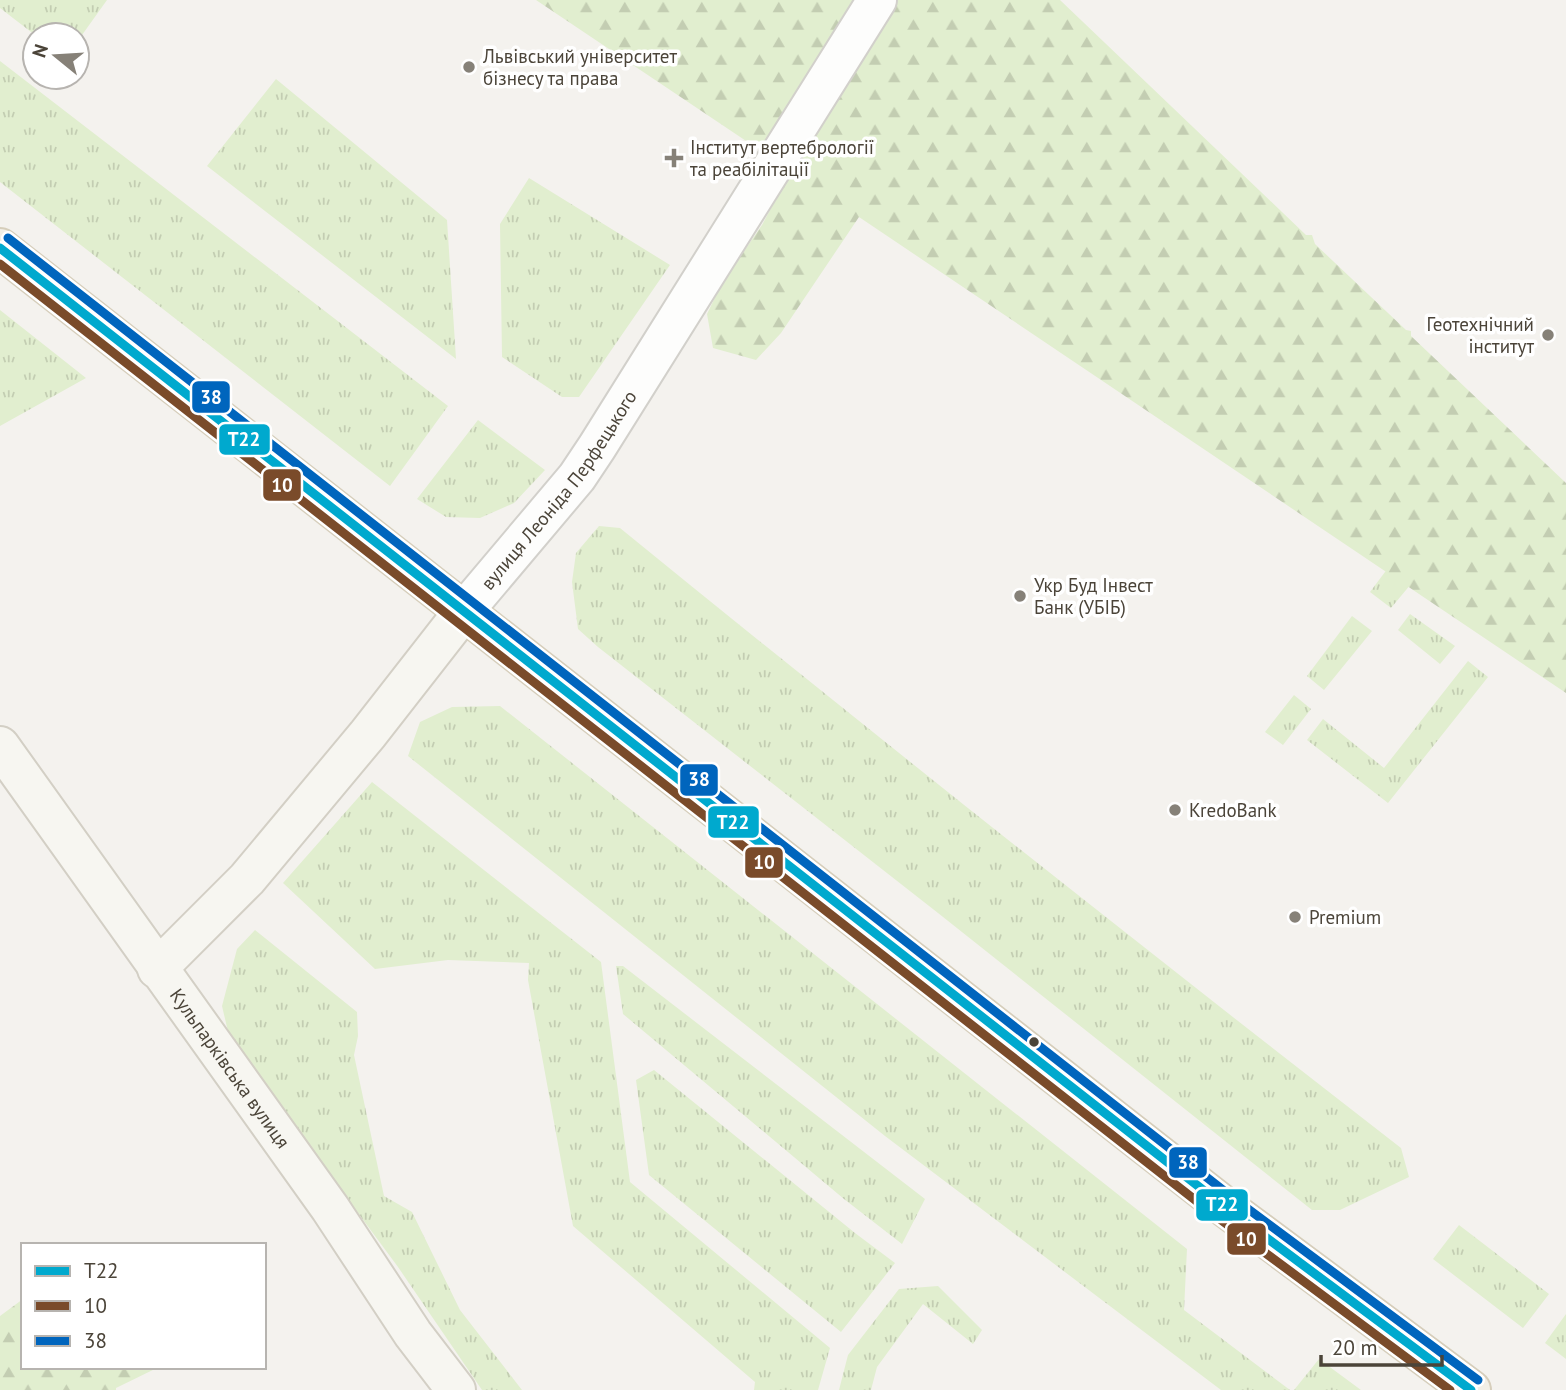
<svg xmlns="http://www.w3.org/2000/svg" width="1566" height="1390" viewBox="0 0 1566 1390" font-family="'PT Sans',sans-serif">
	<defs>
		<pattern id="grass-tufts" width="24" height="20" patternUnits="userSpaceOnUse" patternTransform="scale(1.75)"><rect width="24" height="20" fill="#e1eecf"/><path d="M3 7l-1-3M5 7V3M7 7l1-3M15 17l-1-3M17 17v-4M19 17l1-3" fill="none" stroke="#c3cdb2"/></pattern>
		<pattern id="forest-firs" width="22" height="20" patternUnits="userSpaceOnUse" patternTransform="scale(1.75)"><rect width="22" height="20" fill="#e1eecf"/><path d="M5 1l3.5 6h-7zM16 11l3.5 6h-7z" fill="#c3cdb2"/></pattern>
	</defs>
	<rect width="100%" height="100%" fill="#f4f2ee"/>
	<path fill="url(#grass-tufts)" d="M 0,0 L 107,0 L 77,42 L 77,35 L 35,35 L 0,8 Z
		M 0,61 L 448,406 L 390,486 L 0,182 Z
		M 276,79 L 447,220 L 456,359 L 207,166 Z
		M 529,178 L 670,265 L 579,397 L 562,397 L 502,357 L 500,224 Z
		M 0,310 L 86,378 L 0,426 Z
		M 478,420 L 545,470 L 514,503 L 480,518 L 446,517 L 417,499 Z
		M 599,526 L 620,528 C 878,738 1138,944 1401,1148 L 1409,1177 L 1340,1210 L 1312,1210 L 938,913 L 598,647 L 578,629 L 572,582 L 576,553 Z
		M 1394,560 L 1416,578 L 1391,608 L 1370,592 Z
		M 1410,614 L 1455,646 L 1440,664 L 1398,630 Z
		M 1352,616 L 1372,631 L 1324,690 L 1307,676 Z
		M 1468,661 L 1488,677 L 1388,803 L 1307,740 L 1323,719 L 1384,768 Z
		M 1294,695 L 1311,709 L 1283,745 L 1265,732 Z
		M 500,706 L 1187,1249 L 1184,1310 L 1290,1390 L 1221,1390 L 885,1136 L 408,756 L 420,722 L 452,707 Z
		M 372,782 L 601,962 L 630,1182 L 830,1348 L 818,1390 L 754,1390 L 755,1382 L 573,1226 L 528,980 L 529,963 L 448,960 L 375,969 L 283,883 Z
		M 255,930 L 357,1012 L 358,1036 L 354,1055 L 384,1196 L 412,1212 L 460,1310 L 522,1390 L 482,1390 L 398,1267 L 230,1040 L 222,1006 L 237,949 Z
		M 616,966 L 623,966 L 925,1199 L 902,1244 L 844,1199 L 623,1014 Z
		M 654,1070 L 855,1233 L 895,1263 L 841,1332 L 649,1175 L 636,1080 Z
		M 1459,1225 L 1549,1294 L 1523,1328 L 1433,1259 Z
		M 938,1286 L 982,1330 L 973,1344 L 923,1304 L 877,1367 L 871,1390 L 839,1390 L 848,1355 L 899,1289 Z
		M 1566,1314 L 1566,1359 L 1545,1343 Z
		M 1319,1359 L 1361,1390 L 1294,1390 Z"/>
	<path fill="url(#forest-firs)" d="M 536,0 L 1060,0 L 1306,235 L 1312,235 L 1315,244 L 1406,330 L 1411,331 L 1411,336 L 1566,483 L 1566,693 L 859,217 L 781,333 L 756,360 L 713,348 L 707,314 L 722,283 L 762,225 L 791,171 Z
		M 23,1299 L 23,1367 L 159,1367 L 116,1388 L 116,1390 L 0,1390 L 0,1316 Z"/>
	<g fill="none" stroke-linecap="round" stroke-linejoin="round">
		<g stroke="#d2d0cb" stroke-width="42">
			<g id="street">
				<path id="s1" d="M 464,611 L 577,477 L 597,447 L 877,0"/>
			</g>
		</g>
		<g stroke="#d3cfc5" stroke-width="42">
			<g id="secondary">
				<path id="s2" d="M 0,746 L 330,1208 L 413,1334 L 456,1390"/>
				<path d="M 157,969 L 247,879 L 368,734 L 464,611"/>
			</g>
		</g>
		<g stroke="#d6cebb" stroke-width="42">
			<path id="primary" d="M 0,248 L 1221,1204 L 1471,1390"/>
		</g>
		<use href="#street" stroke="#fdfdfc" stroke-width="38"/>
		<use href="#secondary" stroke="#f7f6f1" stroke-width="38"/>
		<use href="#primary" stroke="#f2efe6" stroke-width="38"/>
		<g stroke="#fff" stroke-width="14">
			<path id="bus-1" d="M 0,248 L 1221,1204 L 1471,1390"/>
		</g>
		<g stroke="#fff" stroke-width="14">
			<path id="bus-2" d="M 0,264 L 1213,1214 L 1450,1390"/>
		</g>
		<g stroke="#fff" stroke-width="14">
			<path id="bus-3" d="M 8,238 L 1228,1194 L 1478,1380"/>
		</g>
		<use href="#bus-1" stroke="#00a9ce" stroke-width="9"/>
		<use href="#bus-2" stroke="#7a4b2a" stroke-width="9"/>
		<use href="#bus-3" stroke="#0065bd" stroke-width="9"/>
	</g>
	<g fill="#868178" stroke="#fff" stroke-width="2.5">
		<circle cx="469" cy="67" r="7"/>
		<path d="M670.5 147.5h7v7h7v7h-7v7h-7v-7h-7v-7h7z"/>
		<circle cx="1548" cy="335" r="7"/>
		<circle cx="1020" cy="596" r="7"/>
		<circle cx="1175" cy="810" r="7"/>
		<circle cx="1295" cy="917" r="7"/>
	</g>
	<circle fill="#4b4439" stroke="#fff" stroke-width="2.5" cx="1034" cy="1042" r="6"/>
	<g text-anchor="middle" stroke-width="7" stroke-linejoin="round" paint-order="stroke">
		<g font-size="19" fill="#4b4439" stroke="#fff" text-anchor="start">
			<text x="483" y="63">Львівський університет<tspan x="483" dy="22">бізнесу та права</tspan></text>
			<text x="690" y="154">Інститут вертебрології<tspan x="690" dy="22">та реабілітації</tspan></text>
			<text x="1534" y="331" text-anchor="end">Геотехнічний<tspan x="1534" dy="22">інститут</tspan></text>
			<text x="1034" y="592">Укр Буд Інвест<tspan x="1034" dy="22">Банк (УБІБ)</tspan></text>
			<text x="1189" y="817">KredoBank</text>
			<text x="1309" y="924">Premium</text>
		</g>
		<g font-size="19" fill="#4b4439" stroke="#fff">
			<text dy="7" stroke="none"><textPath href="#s1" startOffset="154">вулиця Леоніда Перфецького</textPath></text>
			<text dy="7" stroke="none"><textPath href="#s2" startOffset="396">Кульпарківська вулиця</textPath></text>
		</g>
	</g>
	<g stroke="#fff" stroke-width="2.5">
		<rect x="191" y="380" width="40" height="34" rx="7" fill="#0065bd"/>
		<rect x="218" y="423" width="53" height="33" rx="7" fill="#00a9ce"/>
		<rect x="262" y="468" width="40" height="34" rx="7" fill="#7a4b2a"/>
		<rect x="679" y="763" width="40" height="34" rx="7" fill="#0065bd"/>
		<rect x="707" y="805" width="53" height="34" rx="7" fill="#00a9ce"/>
		<rect x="744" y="846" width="40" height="33" rx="7" fill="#7a4b2a"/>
		<rect x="1168" y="1146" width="40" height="33" rx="7" fill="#0065bd"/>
		<rect x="1195" y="1188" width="54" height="34" rx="7" fill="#00a9ce"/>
		<rect x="1226" y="1222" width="41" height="34" rx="7" fill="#7a4b2a"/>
	</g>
	<g font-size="19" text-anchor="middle" font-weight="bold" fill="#fff">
		<text x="211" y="404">38</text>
		<text x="244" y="446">Т22</text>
		<text x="282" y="492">10</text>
		<text x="699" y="786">38</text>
		<text x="733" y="829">Т22</text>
		<text x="764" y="869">10</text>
		<text x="1188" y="1169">38</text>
		<text x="1222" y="1211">Т22</text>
		<text x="1246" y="1246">10</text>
	</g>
	<rect x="21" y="1243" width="245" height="126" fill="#ffffff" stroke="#b7b4b0" stroke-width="2"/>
	<rect x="35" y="1266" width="35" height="10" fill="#00a9ce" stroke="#b7b4b0" stroke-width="2"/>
	<text x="84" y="1278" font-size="21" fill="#4b4439">Т22</text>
	<rect x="35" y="1301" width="35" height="10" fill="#7a4b2a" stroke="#b7b4b0" stroke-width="2"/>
	<text x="84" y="1313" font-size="21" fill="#4b4439">10</text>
	<rect x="35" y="1336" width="35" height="10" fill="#0065bd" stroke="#b7b4b0" stroke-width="2"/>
	<text x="84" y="1348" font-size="21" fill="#4b4439">38</text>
	<g transform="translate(56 56) rotate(288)"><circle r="33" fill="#ffffff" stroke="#b7b4b0" stroke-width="2"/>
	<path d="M0-5L12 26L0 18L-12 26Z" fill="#868178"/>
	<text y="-10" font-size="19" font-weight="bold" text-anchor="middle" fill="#4b4439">N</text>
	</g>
	<path d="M1321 1355v10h121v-10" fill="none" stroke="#4b4439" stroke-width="3.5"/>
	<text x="1332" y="1355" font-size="21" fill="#4b4439" stroke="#ffffff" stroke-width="5" paint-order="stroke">20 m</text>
</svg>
